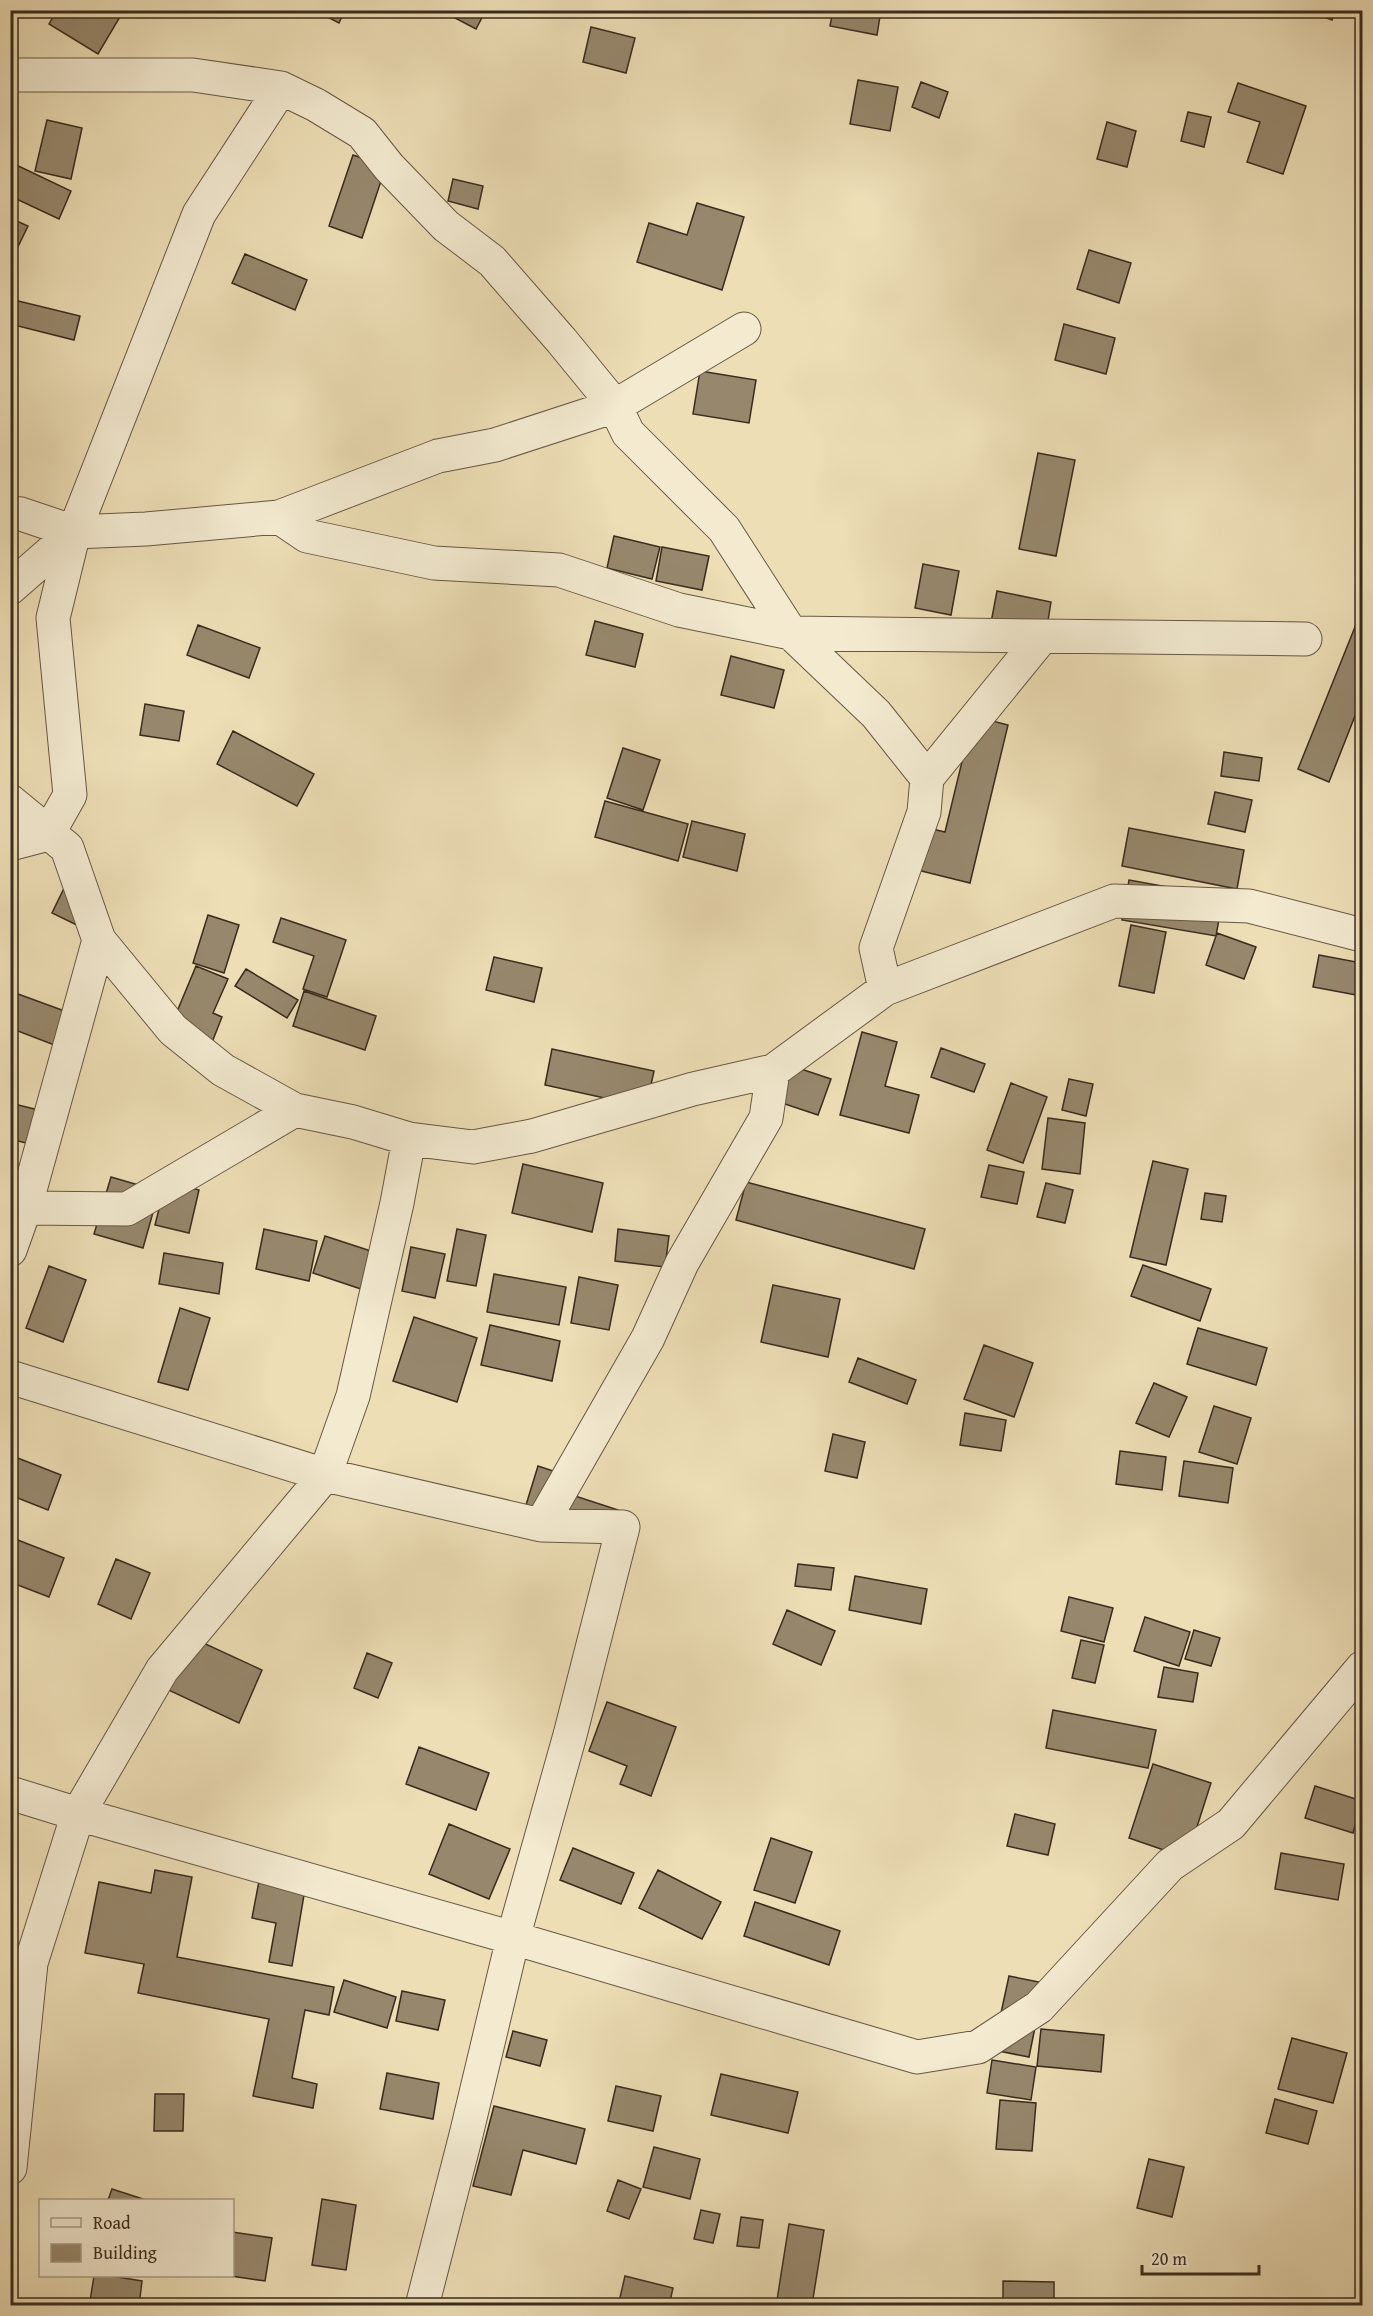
<svg xmlns="http://www.w3.org/2000/svg" width="1373" height="2316" viewBox="0 0 1373 2316" font-family="'Gentium Book Plus',serif">
	<rect width="100%" height="100%" fill="#eddeb6"/>
	<filter id="stains"><feTurbulence type="fractalNoise" baseFrequency=".00333" numOctaves="4"/><feColorMatrix values="0 0 0 0 .2 0 0 0 0 .09 0 0 0 0 .02 0 0 0 .5 -.17"/></filter>
	<radialGradient id="worn" r=".72"><stop offset=".6" stop-color="#630" stop-opacity="0"/><stop offset="1" stop-color="#630" stop-opacity=".3"/></radialGradient>
	<path fill="#97886d" stroke="#392b1d" stroke-width="1.5" d="M 57,10 L 86,12 L 87,10 L 124,10 L 98,54 L 49,24 Z
		M 314,10 L 345,10 L 339,23 Z
		M 440,10 L 486,10 L 476,29 Z
		M 833,10 L 881,10 L 877,35 L 830,26 Z
		M 1306,10 L 1336,10 L 1332,20 Z
		M 591,27 L 635,38 L 626,73 L 583,62 Z
		M 858,80 L 898,87 L 890,131 L 850,124 Z
		M 921,82 L 948,92 L 939,118 L 912,107 Z
		M 1238,83 L 1306,106 L 1283,174 L 1247,162 L 1260,122 L 1228,112 Z
		M 1188,112 L 1211,117 L 1204,147 L 1181,141 Z
		M 47,120 L 82,128 L 71,179 L 35,171 Z
		M 1107,122 L 1136,131 L 1127,167 L 1097,159 Z
		M 353,155 L 386,166 L 362,238 L 329,226 Z
		M 10,162 L 71,191 L 59,219 L 10,196 Z
		M 453,179 L 483,186 L 478,209 L 448,201 Z
		M 697,203 L 744,217 L 722,290 L 637,262 L 649,223 L 687,235 Z
		M 10,218 L 28,226 L 10,263 Z
		M 1089,250 L 1131,263 L 1119,303 L 1077,289 Z
		M 245,254 L 307,280 L 295,310 L 232,283 Z
		M 10,299 L 80,316 L 74,340 L 10,324 Z
		M 1064,324 L 1115,338 L 1106,374 L 1055,360 Z
		M 700,371 L 756,380 L 749,423 L 693,414 Z
		M 1038,453 L 1075,460 L 1056,556 L 1019,549 Z
		M 614,536 L 660,547 L 652,579 L 607,568 Z
		M 662,547 L 709,556 L 702,590 L 656,581 Z
		M 923,564 L 959,571 L 951,615 L 915,608 Z
		M 997,591 L 1051,602 L 1045,639 L 990,628 Z
		M 1361,612 L 1362,698 L 1329,782 L 1298,769 Z
		M 595,621 L 643,634 L 635,667 L 586,655 Z
		M 198,625 L 260,648 L 249,678 L 187,655 Z
		M 731,656 L 784,670 L 774,708 L 721,695 Z
		M 145,704 L 184,711 L 179,741 L 140,735 Z
		M 973,716 L 1008,725 L 970,883 L 893,864 L 903,822 L 945,832 Z
		M 233,731 L 314,774 L 297,806 L 217,764 Z
		M 623,748 L 660,760 L 643,810 L 607,798 Z
		M 1224,752 L 1262,758 L 1259,781 L 1221,776 Z
		M 1215,792 L 1252,800 L 1245,832 L 1208,824 Z
		M 605,801 L 688,824 L 678,861 L 595,837 Z
		M 692,821 L 745,834 L 737,871 L 683,857 Z
		M 1129,828 L 1244,850 L 1237,889 L 1122,866 Z
		M 69,878 L 83,928 L 52,913 Z
		M 1129,880 L 1223,897 L 1216,936 L 1122,920 Z
		M 208,915 L 239,925 L 224,973 L 193,963 Z
		M 281,918 L 346,940 L 327,997 L 303,989 L 314,956 L 273,942 Z
		M 1131,925 L 1166,932 L 1154,993 L 1119,986 Z
		M 1217,933 L 1256,947 L 1244,979 L 1206,965 Z
		M 1319,955 L 1362,963 L 1362,996 L 1313,987 Z
		M 494,957 L 542,968 L 534,1002 L 486,990 Z
		M 196,966 L 228,979 L 213,1013 L 222,1017 L 207,1055 L 166,1038 Z
		M 246,969 L 298,1000 L 287,1018 L 235,986 Z
		M 304,991 L 376,1016 L 365,1050 L 293,1026 Z
		M 18,994 L 70,1013 L 57,1046 L 10,1028 L 10,1014 Z
		M 862,1032 L 897,1042 L 885,1086 L 919,1095 L 909,1133 L 840,1115 Z
		M 941,1048 L 985,1064 L 974,1092 L 931,1077 Z
		M 552,1049 L 654,1071 L 646,1107 L 545,1085 Z
		M 783,1063 L 831,1079 L 818,1115 L 770,1099 Z
		M 1069,1079 L 1093,1084 L 1086,1116 L 1062,1110 Z
		M 1011,1083 L 1047,1097 L 1023,1163 L 987,1150 Z
		M 10,1103 L 47,1112 L 38,1146 L 10,1139 Z
		M 1048,1118 L 1085,1123 L 1080,1174 L 1042,1169 Z
		M 1153,1161 L 1188,1169 L 1166,1265 L 1130,1257 Z
		M 523,1164 L 603,1183 L 592,1232 L 512,1213 Z
		M 989,1165 L 1024,1172 L 1017,1204 L 981,1197 Z
		M 111,1177 L 159,1191 L 143,1248 L 94,1234 Z
		M 166,1181 L 199,1190 L 189,1233 L 155,1225 Z
		M 746,1182 L 925,1229 L 914,1269 L 736,1220 Z
		M 1046,1183 L 1073,1190 L 1065,1223 L 1037,1217 Z
		M 1205,1193 L 1226,1196 L 1222,1222 L 1201,1219 Z
		M 264,1229 L 317,1241 L 309,1281 L 256,1269 Z
		M 457,1229 L 486,1235 L 476,1286 L 447,1281 Z
		M 618,1229 L 669,1236 L 665,1267 L 615,1261 Z
		M 325,1236 L 377,1253 L 364,1290 L 313,1273 Z
		M 411,1247 L 445,1254 L 435,1298 L 402,1291 Z
		M 164,1253 L 223,1263 L 219,1294 L 159,1284 Z
		M 1143,1265 L 1211,1289 L 1200,1321 L 1131,1296 Z
		M 49,1266 L 86,1280 L 63,1342 L 26,1328 Z
		M 494,1274 L 566,1287 L 559,1325 L 487,1312 Z
		M 579,1277 L 618,1285 L 609,1330 L 571,1323 Z
		M 773,1285 L 840,1299 L 828,1357 L 761,1342 Z
		M 180,1308 L 210,1318 L 188,1390 L 158,1382 Z
		M 414,1317 L 477,1338 L 457,1402 L 393,1381 Z
		M 490,1325 L 560,1341 L 552,1381 L 481,1365 Z
		M 1198,1328 L 1267,1348 L 1256,1385 L 1187,1364 Z
		M 984,1345 L 1033,1363 L 1014,1417 L 964,1399 Z
		M 858,1358 L 916,1380 L 907,1404 L 849,1382 Z
		M 1154,1383 L 1187,1397 L 1169,1437 L 1136,1423 Z
		M 1214,1406 L 1251,1418 L 1237,1464 L 1199,1452 Z
		M 965,1413 L 1006,1420 L 1001,1451 L 960,1445 Z
		M 833,1434 L 865,1442 L 857,1478 L 825,1471 Z
		M 1120,1451 L 1166,1457 L 1162,1490 L 1116,1484 Z
		M 10,1455 L 61,1475 L 48,1510 L 10,1495 Z
		M 1184,1461 L 1233,1468 L 1228,1503 L 1179,1496 Z
		M 538,1466 L 577,1479 L 572,1495 L 618,1510 L 610,1533 L 526,1505 Z
		M 10,1537 L 64,1558 L 49,1597 L 10,1582 Z
		M 116,1559 L 150,1573 L 131,1619 L 98,1604 Z
		M 798,1564 L 834,1568 L 831,1590 L 795,1586 Z
		M 855,1576 L 927,1589 L 921,1624 L 849,1610 Z
		M 1069,1597 L 1113,1608 L 1104,1642 L 1061,1631 Z
		M 787,1610 L 835,1631 L 821,1665 L 773,1644 Z
		M 1145,1617 L 1190,1632 L 1179,1666 L 1134,1651 Z
		M 1194,1630 L 1220,1638 L 1211,1666 L 1185,1659 Z
		M 186,1635 L 262,1670 L 239,1723 L 162,1687 Z
		M 1081,1640 L 1104,1645 L 1095,1683 L 1072,1678 Z
		M 367,1653 L 392,1663 L 378,1698 L 354,1688 Z
		M 1164,1667 L 1198,1673 L 1193,1702 L 1158,1697 Z
		M 607,1702 L 676,1727 L 651,1796 L 620,1784 L 627,1766 L 589,1751 Z
		M 1053,1710 L 1156,1730 L 1148,1768 L 1046,1748 Z
		M 419,1747 L 489,1773 L 476,1810 L 406,1784 Z
		M 1153,1764 L 1211,1783 L 1187,1858 L 1129,1838 Z
		M 1315,1786 L 1362,1801 L 1353,1833 L 1305,1818 Z
		M 1015,1814 L 1055,1824 L 1048,1855 L 1007,1846 Z
		M 449,1824 L 510,1849 L 489,1899 L 429,1874 Z
		M 771,1838 L 812,1852 L 795,1903 L 754,1890 Z
		M 573,1848 L 634,1873 L 621,1904 L 560,1880 Z
		M 1281,1853 L 1344,1864 L 1338,1900 L 1275,1889 Z
		M 155,1870 L 192,1877 L 177,1957 L 334,1987 L 329,2015 L 305,2010 L 292,2078 L 317,2084 L 313,2108 L 253,2096 L 269,2019 L 138,1993 L 144,1964 L 85,1953 L 99,1882 L 151,1893 Z
		M 658,1870 L 721,1902 L 702,1939 L 639,1908 Z
		M 259,1881 L 305,1889 L 292,1966 L 269,1962 L 276,1923 L 252,1918 Z
		M 755,1902 L 840,1931 L 829,1965 L 744,1936 Z
		M 1009,1976 L 1044,1983 L 1029,2057 L 993,2050 Z
		M 344,1980 L 396,1997 L 387,2028 L 334,2012 Z
		M 402,1991 L 445,2000 L 438,2030 L 396,2021 Z
		M 1041,2029 L 1104,2035 L 1101,2072 L 1037,2066 Z
		M 513,2031 L 547,2040 L 540,2066 L 506,2057 Z
		M 1292,2038 L 1347,2053 L 1333,2103 L 1278,2089 Z
		M 992,2060 L 1036,2067 L 1031,2100 L 987,2093 Z
		M 387,2073 L 439,2083 L 433,2119 L 380,2109 Z
		M 721,2074 L 798,2092 L 788,2133 L 711,2115 Z
		M 616,2086 L 661,2096 L 653,2131 L 608,2121 Z
		M 155,2094 L 184,2094 L 183,2131 L 154,2131 Z
		M 1275,2099 L 1317,2111 L 1308,2144 L 1266,2133 Z
		M 1000,2100 L 1036,2103 L 1032,2151 L 996,2149 Z
		M 494,2106 L 585,2129 L 576,2164 L 523,2150 L 511,2195 L 473,2186 Z
		M 654,2147 L 700,2159 L 690,2199 L 643,2187 Z
		M 1149,2159 L 1184,2167 L 1172,2217 L 1137,2208 Z
		M 618,2180 L 641,2189 L 629,2219 L 607,2211 Z
		M 112,2189 L 146,2200 L 108,2200 Z
		M 322,2199 L 356,2205 L 346,2270 L 312,2265 Z
		M 701,2210 L 720,2214 L 713,2243 L 694,2239 Z
		M 741,2217 L 763,2220 L 759,2248 L 737,2246 Z
		M 789,2224 L 824,2230 L 812,2305 L 777,2300 Z
		M 232,2232 L 272,2238 L 265,2281 L 231,2276 Z
		M 94,2276 L 111,2276 L 142,2281 L 139,2306 L 121,2306 L 90,2301 Z
		M 625,2276 L 673,2288 L 669,2306 L 618,2306 Z
		M 1003,2281 L 1054,2282 L 1054,2306 L 1003,2306 Z"/>
	<g fill="none" stroke-linecap="round" stroke-linejoin="round">
		<g stroke="#665843" stroke-width="35">
			<path id="minor" d="M 10,75 L 193,75 L 281,88 L 316,105 L 362,133 L 389,167 L 446,226 L 492,261 L 561,340 L 615,406 L 628,433 L 724,529 L 791,633 L 876,714 L 927,778
				M 10,513 L 21,514 L 74,532 L 146,529 L 279,517 L 438,456 L 495,445 L 615,406 L 744,329
				M 279,517 L 307,536 L 434,563 L 559,570 L 679,610 L 791,633 L 1305,639
				M 10,588 L 74,532 L 199,214 L 281,88
				M 10,801 L 67,848 L 99,940 L 25,1208 L 10,1250
				M 10,844 L 48,834 L 70,795 L 53,618 L 74,532
				M 99,940 L 173,1030 L 223,1070 L 295,1110 L 353,1122 L 409,1139 L 473,1147 L 532,1136 L 693,1089 L 773,1071 L 885,989 L 1114,901 L 1249,906 L 1362,935
				M 885,989 L 876,948 L 924,812 L 927,778 L 1041,638
				M 10,1204 L 25,1208 L 127,1209 L 295,1110
				M 10,1377 L 325,1475 L 541,1525 L 623,1527 L 570,1735 L 513,1938 L 466,2135 L 422,2306
				M 541,1525 L 648,1338 L 682,1263 L 766,1118 L 773,1071
				M 10,1793 L 78,1814 L 513,1938 L 917,2057 L 978,2047 L 1039,2007 L 1170,1865 L 1231,1824 L 1362,1668
				M 10,2168 L 31,1963 L 78,1814 L 162,1670 L 325,1475 L 353,1396 L 397,1203 L 409,1139"/>
		</g>
		<use href="#minor" stroke="#f3ead0" stroke-width="33"/>
	</g>
	<rect width="1373" height="2316" fill="none" stroke="#eddeb6" stroke-width="36"/>
	<rect x="12" y="12" width="1349" height="2292" fill="none" stroke="#392b1d" stroke-width="3"/>
	<rect x="18" y="18" width="1337" height="2280" fill="none" stroke="#392b1d" stroke-width="1.5"/>
	<rect x="39" y="2199" width="195" height="78" fill="#f3ead0" stroke="#a99e88" stroke-width="1.5"/>
	<rect x="51" y="2218" width="30" height="9" fill="#f3ead0" stroke="#a99e88" stroke-width="1.5"/>
	<text x="93" y="2229" font-size="18" fill="#392b1d">Road</text>
	<rect x="51" y="2244" width="30" height="18" fill="#97886d" stroke="#a99e88" stroke-width="1.5"/>
	<text x="93" y="2259" font-size="18" fill="#392b1d">Building</text>
	<path d="M1142 2265v9h117v-9" fill="none" stroke="#392b1d" stroke-width="3"/>
	<text x="1151" y="2265" font-size="18" fill="#392b1d" stroke="#f3ead0" stroke-width="4.5" paint-order="stroke">20 m</text>
	<rect width="100%" height="100%" filter="url(#stains)"/>
	<rect width="100%" height="100%" fill="url(#worn)"/>
</svg>
